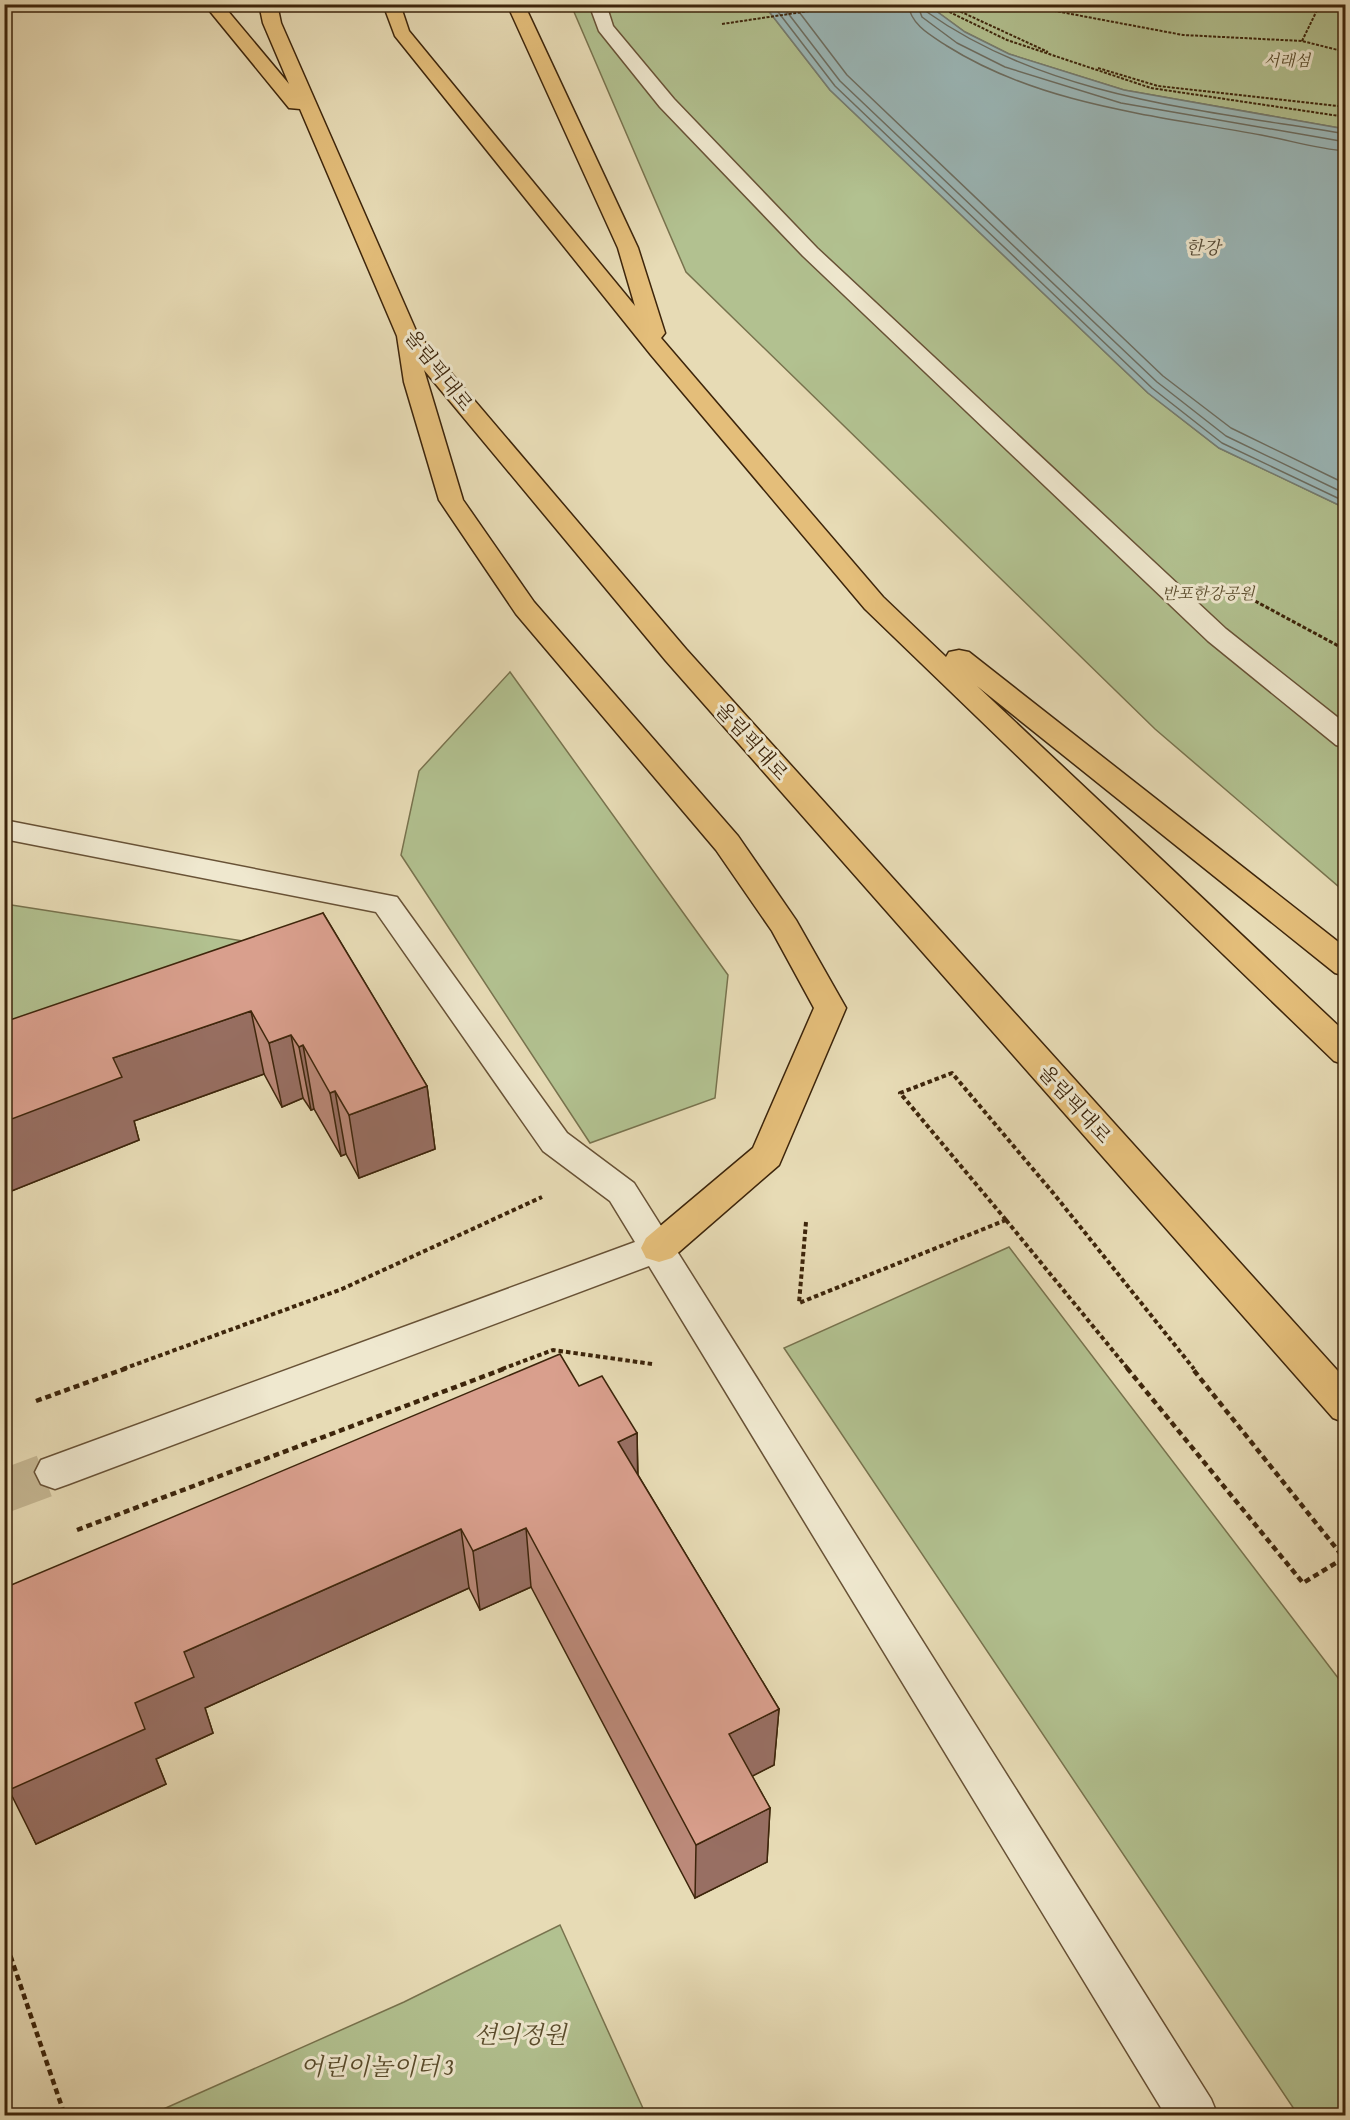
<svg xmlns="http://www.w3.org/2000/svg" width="1350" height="2120" viewBox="0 0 1350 2120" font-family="'Gentium Book Plus','Noto Serif KR',serif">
	<rect width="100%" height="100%" fill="#e7dbb5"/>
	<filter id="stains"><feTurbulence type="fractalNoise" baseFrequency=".00333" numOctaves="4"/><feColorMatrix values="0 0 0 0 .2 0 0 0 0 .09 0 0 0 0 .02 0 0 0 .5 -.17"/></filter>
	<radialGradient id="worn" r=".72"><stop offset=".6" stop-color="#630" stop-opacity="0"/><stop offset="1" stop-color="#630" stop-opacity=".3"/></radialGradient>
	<path fill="#b2c190" stroke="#78734e" stroke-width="1.5" d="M 571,5 L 764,5 L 830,90 L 1148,393 L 1219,448 L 1345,508 L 1345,892 L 1155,729 L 686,272 Z
		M 928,5 L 1345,5 L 1345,129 L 1124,90 L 1009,54 L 965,32 Z
		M 510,672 L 728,975 L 715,1098 L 590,1143 L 401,855 L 419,771 Z
		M 5,904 L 301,950 L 5,1039 Z
		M 1009,1247 L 1345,1687 L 1345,2115 L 1298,2115 L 784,1348 Z
		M 560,1925 L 646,2115 L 150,2115 L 404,2002 Z"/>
	<path fill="#9bb8b9" stroke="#757d73" stroke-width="1.5" d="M 764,5 L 928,5 L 965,32 L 1009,54 L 1124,90 L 1345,129 L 1345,508 L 1219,448 L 1148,393 L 830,90 Z"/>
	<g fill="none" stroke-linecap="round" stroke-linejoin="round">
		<path stroke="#6c6e62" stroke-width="1.5" d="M 772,4 L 835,86 L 1152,388 L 1222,443 L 1346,502
			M 781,4 L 840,81 L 1157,382 L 1226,436 L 1346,494
			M 793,4 L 847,75 L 1163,376 L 1231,428 L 1346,484
			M 908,4 C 911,25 930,35 947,46 C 1041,105 1153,115 1261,135 C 1289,140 1317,149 1346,151
			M 917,4 L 922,17 L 957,43 L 1005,67 L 1121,103 L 1346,142
			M 925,4 L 927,12 C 1048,98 1203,110 1346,134"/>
		<path stroke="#c5b793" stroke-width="43" stroke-dasharray="43 22" stroke-linecap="butt" d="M 4,1491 L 55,1472"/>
		<g stroke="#685236" stroke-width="3">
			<path id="lane" d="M 589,4 L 606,4 L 613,26 L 674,99 L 817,248 L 1226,629 L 1346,724 L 1346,748 L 1336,745 L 1208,641 L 803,256 L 660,107 L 599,31 Z"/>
		</g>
		<g stroke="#685236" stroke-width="3">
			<path id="street" d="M 4,820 L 397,897 L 567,1133 L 634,1183 L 1211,2099 L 1218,2116 L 1166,2116 L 649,1266 L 69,1484 L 55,1489 L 41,1484 L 35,1472 L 41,1460 L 635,1242 L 610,1201 L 543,1151 L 376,912 L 4,839 Z"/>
		</g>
		<g stroke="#3d250b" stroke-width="3">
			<path id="highway" d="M 204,4 L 222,4 L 289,84 L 263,23 L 259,4 L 277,4 L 281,23 L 417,333 L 686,649 L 1346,1380 L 1346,1423 L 1333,1418 L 666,661 L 424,370 L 463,500 L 534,602 L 738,836 L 796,920 L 846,1008 L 779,1165 L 672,1258 L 659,1262 L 646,1258 L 641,1248 L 646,1238 L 753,1148 L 814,1008 L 772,931 L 716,850 L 516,614 L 439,500 L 404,382 L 397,336 L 300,109 L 289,108 Z
				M 383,4 L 400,4 L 409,31 L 635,306 L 618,248 L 507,4 L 524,4 L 638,248 L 665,333 L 661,338 L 883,597 L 946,657 L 949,652 L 959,650 L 969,652 L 1346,948 L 1346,976 L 1335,973 L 977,686 L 1346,1033 L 1346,1065 L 1334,1061 L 865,609 L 651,355 L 395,36 Z"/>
		</g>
		<path stroke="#3d250b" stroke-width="2" stroke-dasharray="3 1.5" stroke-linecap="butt" d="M 933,4 L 1007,40 L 1151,88 L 1346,117
			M 944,4 L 1048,52
			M 1018,4 L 1183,35 L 1302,41 L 1346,52
			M 722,24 L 856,4
			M 1302,41 L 1320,4
			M 1098,68 L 1158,86 L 1346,107"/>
		<path stroke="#3d250b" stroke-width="3" stroke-dasharray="4 2" stroke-linecap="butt" d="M 1255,601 L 1346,650"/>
		<path stroke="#3d250b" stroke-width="4" stroke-dasharray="4.5 3" stroke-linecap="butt" d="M 1006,1220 L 1128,1369
			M 1006,1220 L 900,1093 L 952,1073 L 1054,1194 L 1194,1369
			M 806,1222 L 799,1303 L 1006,1220
			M 123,1369 L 342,1289 L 542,1197
			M 502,1369 L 553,1350 L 652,1364"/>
		<path stroke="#3d250b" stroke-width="4.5" stroke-dasharray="6 4" stroke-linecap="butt" d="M 1127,1368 L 1303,1583 L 1344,1558 L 1192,1368
			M 36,1401 L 127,1368
			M 77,1530 L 506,1368
			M 4,1937 L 65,2116"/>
		<use href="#lane" fill="#efe8cf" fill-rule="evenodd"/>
		<use href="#street" fill="#efe8cf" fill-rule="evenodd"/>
		<use href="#highway" fill="#e4be7a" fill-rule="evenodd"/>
	</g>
	<path fill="#bb8979" stroke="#3d250b" stroke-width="1.5" d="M 323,913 L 427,1086 L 435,1149 L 359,1178 L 346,1154 L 341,1156 L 314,1109 L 311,1110 L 303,1098 L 282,1107 L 264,1074 L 134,1121 L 139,1140 L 4,1194 Z
		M 579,1386 L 637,1433 L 638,1475 L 779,1709 L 774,1765 L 752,1776 L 770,1808 L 767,1862 L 695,1898 L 531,1587 L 480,1610 L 469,1588 L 205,1708 L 213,1733 L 156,1759 L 166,1784 L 36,1844 L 5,1778 L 4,1779 L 4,1588 Z"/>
	<path fill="#986f63" stroke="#3d250b" stroke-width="1.5" d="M 251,1011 L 264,1074 L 134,1121 L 139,1140 L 4,1194 L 4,1122 L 113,1058 Z
		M 291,1035 L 303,1098 L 282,1107 L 269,1043 Z
		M 303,1045 L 314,1109 L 311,1110 L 299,1047 Z
		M 427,1086 L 435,1149 L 359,1178 L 349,1115 Z
		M 335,1091 L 346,1154 L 341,1156 L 330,1093 Z
		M 637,1433 L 638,1493 L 618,1442 Z
		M 526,1528 L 531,1587 L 480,1610 L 473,1551 Z
		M 461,1529 L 469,1588 L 205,1708 L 213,1733 L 156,1759 L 166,1784 L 36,1844 L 9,1790 L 135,1703 L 184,1652 Z
		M 779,1709 L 774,1765 L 727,1789 L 729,1734 Z
		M 770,1808 L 767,1862 L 695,1898 L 696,1845 Z"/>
	<path fill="#d99f8d" stroke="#3d250b" stroke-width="1.5" d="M 323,913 L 427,1086 L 349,1115 L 335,1091 L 330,1093 L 303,1045 L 299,1047 L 291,1035 L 269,1043 L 251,1011 L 113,1058 L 122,1077 L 4,1122 L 4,1022 Z
		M 560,1354 L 579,1386 L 602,1376 L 637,1433 L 618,1442 L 779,1709 L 729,1734 L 770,1808 L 696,1845 L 526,1528 L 473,1551 L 461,1529 L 184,1652 L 194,1677 L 135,1703 L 145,1729 L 9,1790 L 4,1775 L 4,1588 Z"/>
	<g text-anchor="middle" stroke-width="6" stroke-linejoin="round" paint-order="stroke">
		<g font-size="16" font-style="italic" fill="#5a4c2c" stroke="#efe8cf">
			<text x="1287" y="66">서래섬</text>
			<text x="1208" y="599">반포한강공원</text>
		</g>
		<g font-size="18" font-style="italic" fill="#544a36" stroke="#efe8cf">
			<text x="1203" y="254">한강</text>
		</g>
		<g font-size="20" fill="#3d250b" stroke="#efe8cf">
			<text transform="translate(439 370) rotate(52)" y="7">올림픽대로</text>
			<text transform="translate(752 741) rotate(48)" y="7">올림픽대로</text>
			<text transform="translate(1075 1104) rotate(48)" y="7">올림픽대로</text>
		</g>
		<g font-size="24" font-style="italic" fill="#5a4c2c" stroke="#efe8cf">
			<text x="520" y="2043">션의정원</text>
			<text x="377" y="2075">어린이놀이터 3</text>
		</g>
	</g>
	<rect width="1350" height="2120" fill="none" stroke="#e7dbb5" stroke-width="24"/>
	<rect x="6" y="6" width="1338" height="2108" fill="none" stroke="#3d250b" stroke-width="3"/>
	<rect x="12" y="12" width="1326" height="2096" fill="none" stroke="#3d250b" stroke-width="1.5"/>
	<rect width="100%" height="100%" filter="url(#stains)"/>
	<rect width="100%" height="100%" fill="url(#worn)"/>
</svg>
